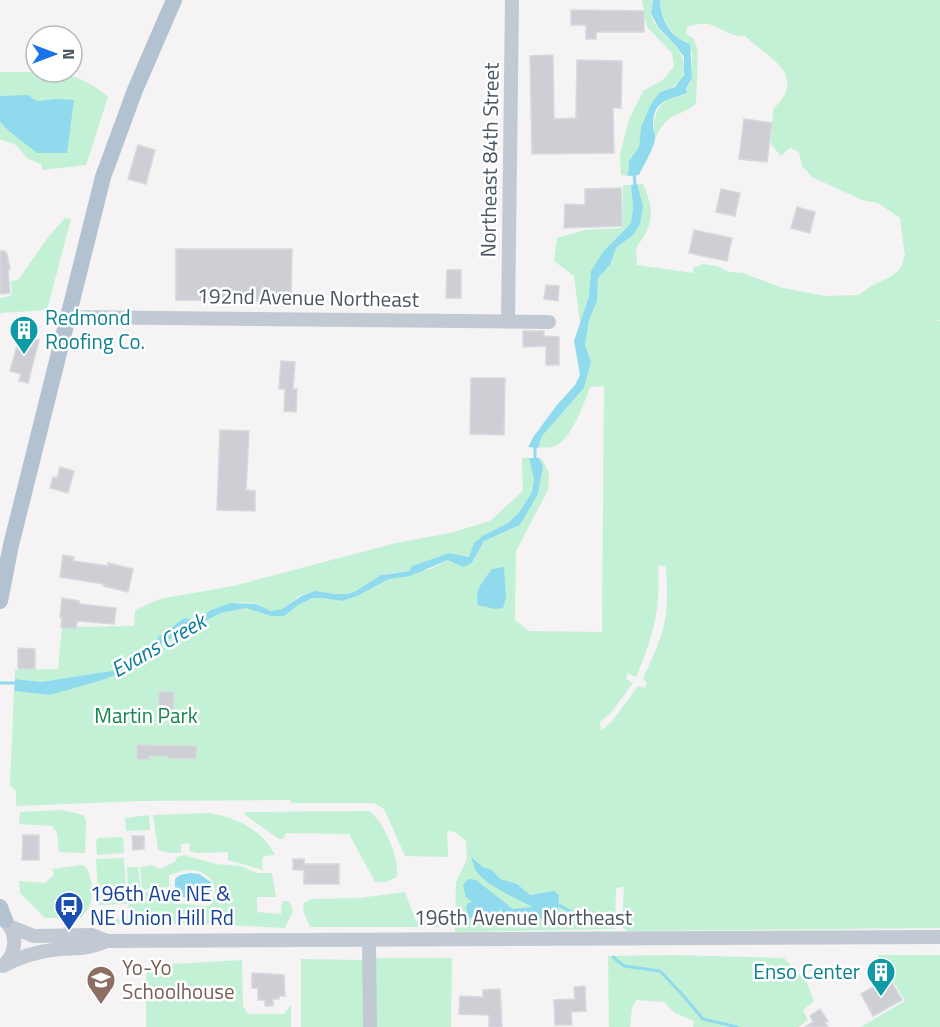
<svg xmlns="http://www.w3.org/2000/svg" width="940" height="1027" viewBox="0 0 940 1027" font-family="'Titillium Web',sans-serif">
	<rect width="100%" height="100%" fill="#f5f3f3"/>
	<path fill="#c3f1d5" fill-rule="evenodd" d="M 642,0 L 653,0 C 652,4 651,10 651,14 C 656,37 684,41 684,68 C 684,83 672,88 660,92 L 641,127 L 639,147 L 629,161 L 628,176 L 621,175 L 620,154 L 629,119 L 643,91 L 663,80 L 674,66 L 672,53 L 647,27 Z
		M 660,0 L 940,0 L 940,320 L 936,320 L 940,321 L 940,928 L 627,931 L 622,927 L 624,887 L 616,888 L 615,929 L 455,932 L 456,882 L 467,859 L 466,841 L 455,832 L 447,831 L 448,857 L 405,856 L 384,809 L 374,803 L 292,803 L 290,800 L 139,801 L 16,806 L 16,791 L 10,786 L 14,691 L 50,695 L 63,679 L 41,682 L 15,679 L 15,670 L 58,669 L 62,627 L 134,626 L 135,610 L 160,599 L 233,586 L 396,543 L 450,533 L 490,521 L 523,491 L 522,458 L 529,458 L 534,479 L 532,492 L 520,511 L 508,523 L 484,535 L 469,557 L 449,553 L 412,566 L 409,571 C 400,572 390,572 382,575 C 371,580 362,590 350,593 C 335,597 320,589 304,594 C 293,598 286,611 272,611 C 266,611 261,606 255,604 C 232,599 213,608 195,620 L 184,618 L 168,630 L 187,630 L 221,613 L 246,608 L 271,616 L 284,616 L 297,606 L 312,598 L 323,598 L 342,601 L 373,588 L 390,578 L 430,569 L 449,560 L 456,563 L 472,564 L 484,541 L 520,525 L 538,494 L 543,466 L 539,458 L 542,459 L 549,473 L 548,490 L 516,551 L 515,620 L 529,631 L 602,632 L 604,386 L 590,387 C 584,403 571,443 552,447 C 548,448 542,447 538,448 L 542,436 L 584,388 L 591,362 L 585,345 L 589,320 L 597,301 L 598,278 L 610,265 L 616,248 L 633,235 L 643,205 L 637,184 L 643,184 C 655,212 654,223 636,248 L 637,265 L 693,273 L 693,268 L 703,264 L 717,266 L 729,272 L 743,273 L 783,288 L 825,296 L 859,295 L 871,286 L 892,276 L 900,269 L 905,256 L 900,218 L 878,203 L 862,200 L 812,177 L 802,166 L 799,152 L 790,148 L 781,156 L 771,144 L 773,109 C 810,75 767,57 745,36 C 718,36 719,16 687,27 L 686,34 L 694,39 L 698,51 L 696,104 C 674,120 671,109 655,138 C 651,117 659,95 684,95 L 692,78 L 692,53 C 677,37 660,23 660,0 ZM 658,565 L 666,567 C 667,584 668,603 665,620 C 661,641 651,660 643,679 L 647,683 L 645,688 L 638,686 L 613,720 L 601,731 L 600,722 L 610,714 L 633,683 L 626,679 L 628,673 L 636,677 C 653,637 661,609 658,565 Z
		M 0,72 C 43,73 73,66 108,97 L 86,165 L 42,170 L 42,165 L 27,158 L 16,145 L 0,139 Z
		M 623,185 L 631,185 L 633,207 L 631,223 L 618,236 L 592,271 L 589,296 L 580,323 L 574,276 L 554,261 L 557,238 L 585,230 L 622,228 Z
		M 65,218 L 71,219 L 47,310 L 1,313 L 0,315 L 0,298 L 10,296 L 12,294 L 11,281 L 18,280 L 49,236 Z
		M 62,810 L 83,815 L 86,820 L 85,853 L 59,852 L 57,833 L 52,826 L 19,824 L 20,812 Z
		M 369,811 C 385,823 399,857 397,877 L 386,882 L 375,882 L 349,834 L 286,833 L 283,839 L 279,839 L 244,814 L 245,812 Z
		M 208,813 C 235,817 262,829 275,855 L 264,856 L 262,860 L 263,870 L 228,860 L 228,852 L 197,853 L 190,851 L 189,843 L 181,844 L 181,853 L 169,853 L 158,850 L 153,815 Z
		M 149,815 L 150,830 L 126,831 L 125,818 Z
		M 123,837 L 124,853 L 97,855 L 96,840 L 99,838 Z
		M 184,855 L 216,864 L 240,866 L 257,873 L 272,873 L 276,897 L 257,897 L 257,912 L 281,914 L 282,901 L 289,901 L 293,911 L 285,928 L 205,924 L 113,924 L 109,919 L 129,919 L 127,867 L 138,867 L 141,893 L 163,891 L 164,893 L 169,893 L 169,898 L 173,903 L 209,906 C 220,893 215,876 198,871 C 188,868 179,872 169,875 L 169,887 L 142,890 L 140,867 L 152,865 L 160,869 L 175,862 L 177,857 Z
		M 124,858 L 127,904 L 99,905 L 96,859 Z
		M 83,865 C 92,872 93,890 91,902 C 90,907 84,914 81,918 L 45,918 L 20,893 L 19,881 L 45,883 L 54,875 L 52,869 Z
		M 405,892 L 416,921 L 449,920 L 449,927 L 310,927 L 303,910 L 304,903 L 311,899 L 359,898 Z
		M 673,955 L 784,958 L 807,983 L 814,1001 L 803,1010 L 808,1020 L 798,1027 L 693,1027 L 694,1021 L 675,1013 L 664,1002 L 636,1000 L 632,1008 L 630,1027 L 609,1027 L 608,956 Z
		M 878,955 L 940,955 L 940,1027 L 861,1027 L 905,1001 L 889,974 L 878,976 Z
		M 374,958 L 452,958 L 451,1027 L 374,1027 Z
		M 301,959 L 365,960 L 365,1027 L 301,1027 Z
		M 242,960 L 243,1006 L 248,1014 L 284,1014 L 291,1005 L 291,1027 L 146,1027 L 146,974 L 156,965 Z"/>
	<path fill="#90daee" d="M 653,0 L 660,0 C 660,19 672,39 690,44 L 692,78 L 686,89 L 687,93 C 669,100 653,99 653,126 C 653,131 656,135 655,140 C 652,152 644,164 639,175 L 628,176 L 629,161 L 639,147 L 641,127 L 651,104 L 660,92 L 675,87 L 684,75 L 684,57 L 677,47 L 658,27 L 651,13 Z
		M 28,95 L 37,101 L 58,99 L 74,100 L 67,153 L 37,153 C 30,147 2,127 0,121 C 0,115 0,103 0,96 Z
		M 637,184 L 643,205 L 640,224 L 633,235 L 616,248 L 610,265 L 598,278 L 597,301 L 589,320 L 585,345 L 591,362 L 584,388 L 542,436 L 538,448 L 528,447 L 534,436 L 557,405 L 575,385 L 580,375 L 574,341 L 589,296 L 591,271 L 603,252 L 631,223 L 633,207 L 631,185 Z
		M 529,458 L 539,458 L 543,466 L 538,494 L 520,525 L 484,541 L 472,563 L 463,567 L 448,560 L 410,576 L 389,579 L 357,596 L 342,601 L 323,598 L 312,598 L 297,606 L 284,616 L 271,616 L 246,608 L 221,613 L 160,644 L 132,669 L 99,681 L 50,695 L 14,691 L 15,679 L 41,682 L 112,671 L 144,650 L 161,635 L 184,618 L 195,620 L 211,610 L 230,603 L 255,604 L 271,611 L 282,609 L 303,595 L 316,591 L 335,594 L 347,594 L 356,591 L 381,575 L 409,571 L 412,566 L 449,553 L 469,557 L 474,543 L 484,535 L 508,523 L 520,511 L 532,492 L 534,479 Z
		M 504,567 L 506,598 L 503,608 L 495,609 L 478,605 C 474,590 483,581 492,569 Z
		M 471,857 L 483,867 L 492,870 L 500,879 L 517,884 L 530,895 L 554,891 L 559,895 L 558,917 L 511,922 L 504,916 L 500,907 L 499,917 L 485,921 L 468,917 L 466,908 L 468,903 L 472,902 L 466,897 L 463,885 L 468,879 L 476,880 L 513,909 L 533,907 C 515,897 489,888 476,871 C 474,868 473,861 471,857 Z
		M 190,873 L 199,874 L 211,882 L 212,890 L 209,900 L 179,897 L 175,892 L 175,879 L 180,875 Z"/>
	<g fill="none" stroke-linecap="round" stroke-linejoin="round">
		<path stroke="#90daee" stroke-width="3" d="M 634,171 L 635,186
			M 535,446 L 535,460
			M 0,683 L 16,683
			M 559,905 L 593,925
			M 613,957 L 624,966 L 660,971 L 681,993 L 703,1019 L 737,1027"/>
	</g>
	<path fill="#cdcfd5" stroke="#d7d9de" stroke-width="1.5" d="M 571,10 L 644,11 L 644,32 L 596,32 L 596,39 L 586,39 L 586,25 L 571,25 Z
		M 553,55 L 554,119 L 576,118 L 577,60 L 622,61 L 621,108 L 613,108 L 614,153 L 532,154 L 530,56 Z
		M 744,119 L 772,123 L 767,162 L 739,159 Z
		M 138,145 L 155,150 L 146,184 L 128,179 Z
		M 621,188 L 622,226 L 564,228 L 565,204 L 585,205 L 585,189 Z
		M 721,189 L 740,193 L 735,216 L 716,212 Z
		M 797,207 L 815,212 L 810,233 L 791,228 Z
		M 694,230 L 732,238 L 727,261 L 689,253 Z
		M 176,249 L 292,249 L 291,301 L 176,300 Z
		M 0,251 L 5,251 L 6,254 L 7,254 L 10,269 L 8,270 L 10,293 L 0,294 Z
		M 447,270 L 461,270 L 461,298 L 446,298 Z
		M 546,285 L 559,286 L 558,301 L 544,299 Z
		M 523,331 L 544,331 L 544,336 L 559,337 L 559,365 L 546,365 L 546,346 L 523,347 Z
		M 20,335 L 39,340 L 28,383 L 19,381 L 21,374 L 10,371 Z
		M 281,361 L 295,362 L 293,389 L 297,389 L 296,412 L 284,411 L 285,389 L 279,389 Z
		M 471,378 L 505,378 L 504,435 L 470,434 Z
		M 220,430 L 249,431 L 246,490 L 255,491 L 255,511 L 217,510 Z
		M 60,467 L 74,471 L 68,493 L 50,488 L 53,477 L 57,478 Z
		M 63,555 L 74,557 L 73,561 L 108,566 L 108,563 L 133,569 L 128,592 L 103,586 L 104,584 L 60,577 Z
		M 62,598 L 79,601 L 79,604 L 116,608 L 114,624 L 77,621 L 76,629 L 61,627 L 62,618 L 60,618 Z
		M 18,648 L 35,649 L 35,669 L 18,669 Z
		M 159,692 L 174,692 L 173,713 L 159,712 Z
		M 137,745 L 197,746 L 196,759 L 167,758 L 167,756 L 149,756 L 149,760 L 137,759 Z
		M 23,835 L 39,835 L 39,860 L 22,860 Z
		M 132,836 L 144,836 L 144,849 L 133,850 Z
		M 293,859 L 304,859 L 304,864 L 339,864 L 339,884 L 304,884 L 304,870 L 293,870 Z
		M 252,973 L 284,975 L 285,996 L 279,996 L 279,999 L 273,999 L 273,1006 L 265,1006 L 265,1000 L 258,1000 L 258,988 L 252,988 Z
		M 889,977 L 902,1000 L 873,1016 L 861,994 Z
		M 585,986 L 586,1011 L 571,1012 L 572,1025 L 555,1025 L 554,1000 L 575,999 L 574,987 Z
		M 500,989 L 502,1027 L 489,1027 L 489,1015 L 459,1014 L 460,996 L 483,997 L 483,990 Z
		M 820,1009 L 828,1021 L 825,1022 L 828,1027 L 805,1027 L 813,1022 L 810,1016 Z"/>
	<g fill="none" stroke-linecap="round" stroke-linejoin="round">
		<path stroke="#c1cad2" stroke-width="14" d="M 67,317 L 549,322
			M 508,321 L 512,0
			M 11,927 L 34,936 L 92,935 L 107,941 L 940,937
			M 369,940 L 370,1027
			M 4,965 C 16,953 18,936 7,923
			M 3,966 C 18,958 34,952 52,950 C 74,947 85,951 107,941"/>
		<path stroke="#b3c2d1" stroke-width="16" d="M 0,601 L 11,545 L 103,177 L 135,90 L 174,0
			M 0,907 L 5,920"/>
	</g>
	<defs>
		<g id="building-pin" transform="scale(1.5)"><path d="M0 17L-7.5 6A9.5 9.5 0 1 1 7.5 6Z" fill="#0f9aa8" stroke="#fff"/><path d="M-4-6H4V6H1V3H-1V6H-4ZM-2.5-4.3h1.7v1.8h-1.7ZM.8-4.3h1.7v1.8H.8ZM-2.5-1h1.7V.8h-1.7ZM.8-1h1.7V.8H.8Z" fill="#fff"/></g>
		<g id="bus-pin" transform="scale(1.5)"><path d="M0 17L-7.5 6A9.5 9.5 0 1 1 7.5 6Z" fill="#1a4fb4" stroke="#fff"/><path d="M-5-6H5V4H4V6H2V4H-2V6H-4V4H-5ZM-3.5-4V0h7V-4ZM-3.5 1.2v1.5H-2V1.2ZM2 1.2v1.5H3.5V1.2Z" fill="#fff"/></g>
		<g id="school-pin" transform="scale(1.5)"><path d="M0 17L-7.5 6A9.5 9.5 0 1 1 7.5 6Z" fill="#8d6e63" stroke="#fff"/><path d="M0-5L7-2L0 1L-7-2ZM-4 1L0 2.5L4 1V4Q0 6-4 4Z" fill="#fff"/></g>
	</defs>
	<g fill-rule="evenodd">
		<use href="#building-pin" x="24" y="330"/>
		<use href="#bus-pin" x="69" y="906"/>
		<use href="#building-pin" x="881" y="972"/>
		<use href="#school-pin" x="101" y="980"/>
	</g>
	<g text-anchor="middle" stroke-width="5" stroke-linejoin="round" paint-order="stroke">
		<g font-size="21" fill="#4a5661" stroke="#fff">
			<text transform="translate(490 160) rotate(-89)" y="7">Northeast 84th Street</text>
			<text transform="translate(308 298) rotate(1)" y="7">192nd Avenue Northeast</text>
			<text x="523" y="925">196th Avenue Northeast</text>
		</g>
		<g font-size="21" fill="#0d838f" stroke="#fff" text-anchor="start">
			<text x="45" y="325">Redmond<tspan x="45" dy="24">Roofing Co.</tspan></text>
			<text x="860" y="979" text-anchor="end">Enso Center</text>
		</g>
		<g font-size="21" fill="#17864f" stroke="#fff">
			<text x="146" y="723">Martin Park</text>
		</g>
		<g font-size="21" fill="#164399" stroke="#fff" text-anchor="start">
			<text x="90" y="901">196th Ave NE &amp;<tspan x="90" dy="24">NE Union Hill Rd</tspan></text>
		</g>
		<g font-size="21" fill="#785e54" stroke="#fff" text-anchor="start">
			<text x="122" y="975">Yo-Yo<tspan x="122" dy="24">Schoolhouse</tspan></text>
		</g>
		<g font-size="22" font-style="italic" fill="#0c7c9b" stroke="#fff">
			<text transform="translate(158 645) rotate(-30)" y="8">Evans Creek</text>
		</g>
	</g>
	<g transform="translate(54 54) rotate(90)"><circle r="28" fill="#ffffff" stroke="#b7bbc0" stroke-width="1.5"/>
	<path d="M0-4.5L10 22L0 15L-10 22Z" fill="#1a73e8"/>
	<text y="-9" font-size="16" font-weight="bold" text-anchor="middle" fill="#4a5661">N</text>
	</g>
</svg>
